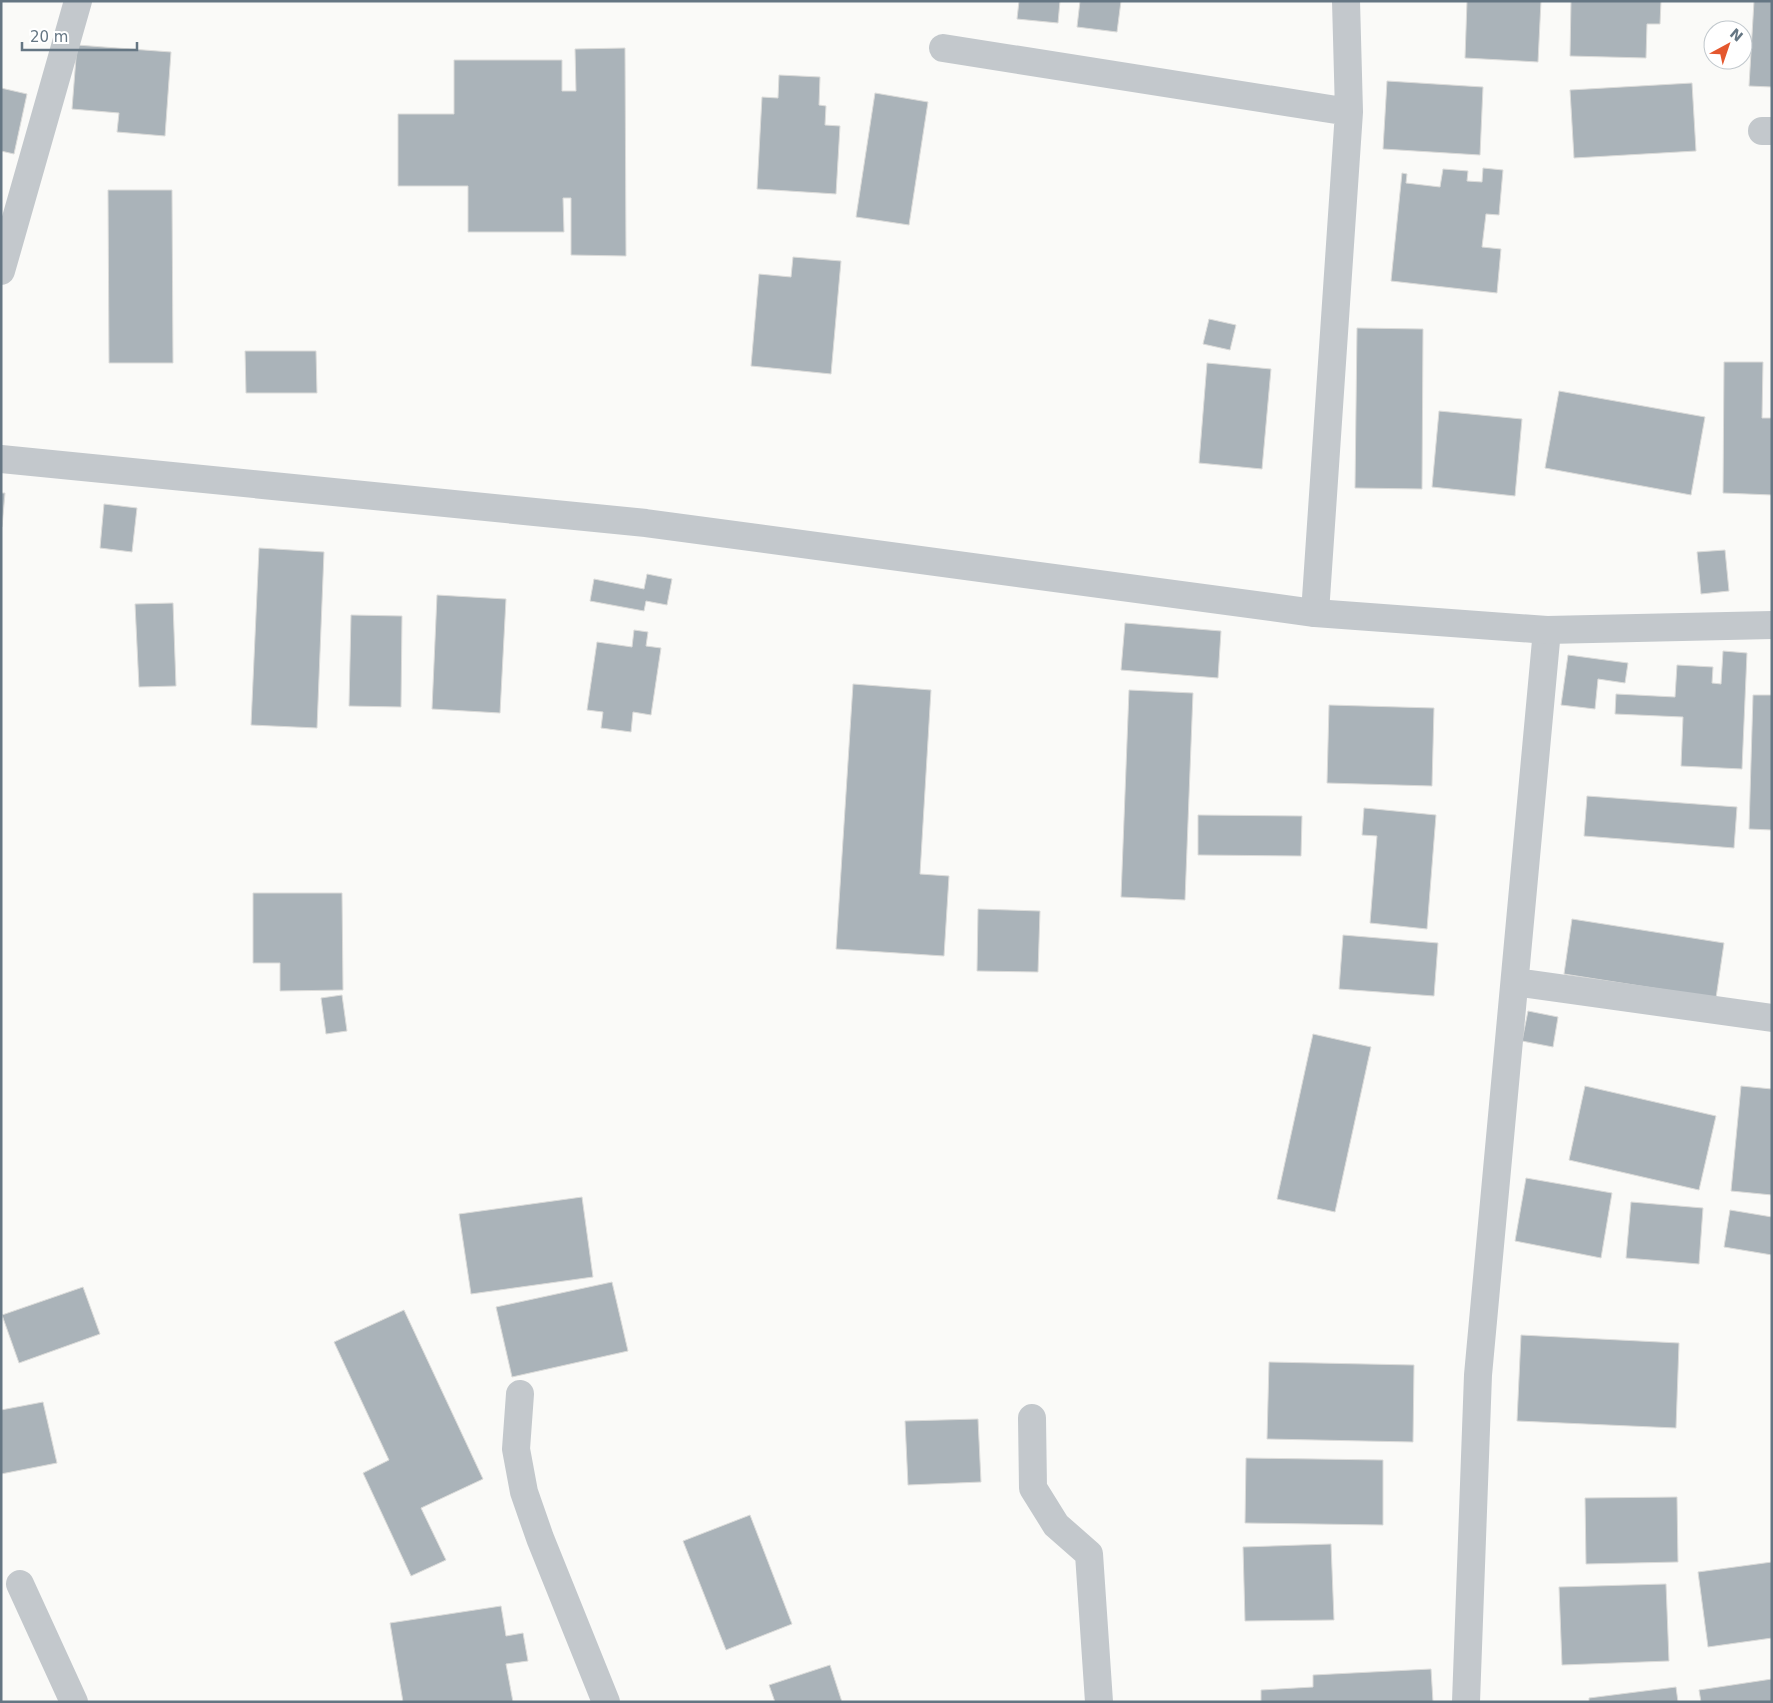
<svg xmlns="http://www.w3.org/2000/svg" width="1773" height="1703" viewBox="0 0 1773 1703" font-family="'DejaVu Sans',sans-serif">
	<rect width="100%" height="100%" fill="#fafaf8"/>
	<path fill="#aab3b9" stroke="#dcdcda" d="M 1019,1 L 1060,1 L 1058,23 L 1017,19 Z
		M 1080,1 L 1121,1 L 1117,32 L 1077,27 Z
		M 1467,1 L 1541,1 L 1538,62 L 1465,58 Z
		M 1571,1 L 1661,1 L 1660,24 L 1647,24 L 1646,58 L 1570,56 Z
		M 1754,1 L 1772,1 L 1772,87 L 1749,86 Z
		M 77,45 L 171,52 L 165,136 L 117,132 L 119,113 L 72,109 Z
		M 625,48 L 626,256 L 571,255 L 571,198 L 563,198 L 564,232 L 468,232 L 468,186 L 398,186 L 398,114 L 454,114 L 454,60 L 562,60 L 562,91 L 576,91 L 575,49 Z
		M 779,75 L 820,77 L 819,105 L 826,106 L 825,125 L 840,126 L 836,194 L 757,189 L 762,97 L 778,98 Z
		M 1387,81 L 1483,87 L 1480,155 L 1383,149 Z
		M 1692,83 L 1696,151 L 1574,158 L 1570,90 Z
		M 1,88 L 27,94 L 14,154 L 1,151 Z
		M 875,93 L 928,102 L 909,225 L 856,217 Z
		M 1483,168 L 1503,170 L 1499,215 L 1486,214 L 1482,247 L 1501,249 L 1497,293 L 1391,281 L 1402,173 L 1407,174 L 1406,183 L 1440,187 L 1443,169 L 1468,171 L 1467,181 L 1482,182 Z
		M 108,190 L 172,190 L 173,363 L 109,363 Z
		M 793,257 L 841,261 L 831,374 L 751,366 L 759,274 L 791,277 Z
		M 1209,319 L 1236,325 L 1230,350 L 1203,344 Z
		M 1357,328 L 1423,329 L 1422,489 L 1355,488 Z
		M 245,351 L 316,351 L 317,393 L 246,393 Z
		M 1724,362 L 1763,362 L 1762,418 L 1772,418 L 1772,495 L 1723,493 Z
		M 1207,363 L 1271,369 L 1262,469 L 1199,463 Z
		M 1559,391 L 1705,417 L 1691,495 L 1545,468 Z
		M 1439,411 L 1522,419 L 1515,496 L 1432,487 Z
		M 1,493 L 5,493 L 2,527 L 1,527 Z
		M 104,504 L 137,508 L 132,552 L 100,548 Z
		M 259,548 L 324,552 L 317,728 L 251,725 Z
		M 1725,550 L 1729,591 L 1701,594 L 1697,552 Z
		M 647,574 L 672,579 L 667,605 L 646,601 L 644,611 L 590,601 L 594,579 L 644,589 Z
		M 437,595 L 506,599 L 500,713 L 432,709 Z
		M 173,603 L 176,686 L 139,687 L 135,604 Z
		M 351,615 L 402,616 L 401,707 L 349,706 Z
		M 1125,623 L 1221,631 L 1218,678 L 1121,670 Z
		M 634,630 L 648,632 L 646,646 L 661,648 L 651,715 L 633,712 L 631,732 L 601,728 L 603,712 L 587,710 L 597,642 L 632,647 Z
		M 1723,651 L 1747,653 L 1742,769 L 1681,766 L 1683,717 L 1615,714 L 1616,694 L 1675,697 L 1677,665 L 1713,667 L 1712,683 L 1721,684 Z
		M 1568,655 L 1628,663 L 1625,683 L 1598,679 L 1595,709 L 1561,705 Z
		M 853,684 L 931,690 L 920,874 L 949,876 L 944,956 L 836,949 Z
		M 1129,690 L 1193,693 L 1185,900 L 1121,897 Z
		M 1753,695 L 1772,695 L 1772,830 L 1749,829 Z
		M 1329,705 L 1434,708 L 1432,786 L 1327,783 Z
		M 1587,796 L 1737,807 L 1734,848 L 1584,836 Z
		M 1364,808 L 1436,815 L 1427,929 L 1370,923 L 1377,836 L 1362,835 Z
		M 1198,815 L 1302,816 L 1301,856 L 1198,855 Z
		M 253,893 L 342,893 L 343,990 L 280,991 L 280,963 L 253,963 Z
		M 978,909 L 1040,911 L 1038,972 L 977,971 Z
		M 1572,919 L 1724,943 L 1716,998 L 1564,974 Z
		M 1343,935 L 1438,943 L 1434,996 L 1339,989 Z
		M 342,995 L 347,1031 L 326,1034 L 321,998 Z
		M 1528,1011 L 1558,1017 L 1553,1047 L 1522,1041 Z
		M 1313,1034 L 1371,1047 L 1335,1212 L 1277,1199 Z
		M 1585,1086 L 1716,1116 L 1699,1190 L 1569,1160 Z
		M 1741,1086 L 1772,1089 L 1772,1195 L 1731,1191 Z
		M 1526,1178 L 1612,1193 L 1601,1258 L 1515,1241 Z
		M 582,1197 L 593,1277 L 471,1294 L 459,1214 Z
		M 1631,1202 L 1703,1208 L 1699,1264 L 1626,1258 Z
		M 1730,1210 L 1772,1217 L 1772,1255 L 1724,1247 Z
		M 612,1282 L 628,1351 L 512,1377 L 496,1307 Z
		M 83,1287 L 100,1334 L 19,1363 L 2,1315 Z
		M 404,1310 L 483,1479 L 421,1508 L 446,1560 L 411,1576 L 363,1473 L 389,1460 L 334,1342 Z
		M 1521,1335 L 1679,1343 L 1676,1428 L 1517,1421 Z
		M 1269,1362 L 1414,1365 L 1413,1442 L 1267,1439 Z
		M 43,1402 L 57,1463 L 1,1474 L 1,1410 Z
		M 978,1419 L 981,1482 L 908,1485 L 905,1421 Z
		M 1246,1458 L 1383,1460 L 1383,1525 L 1245,1523 Z
		M 1677,1497 L 1678,1562 L 1586,1564 L 1585,1498 Z
		M 750,1515 L 792,1624 L 726,1650 L 683,1541 Z
		M 1331,1544 L 1334,1620 L 1245,1621 L 1243,1547 Z
		M 1772,1562 L 1772,1638 L 1708,1647 L 1698,1572 Z
		M 1666,1584 L 1669,1661 L 1562,1665 L 1559,1587 Z
		M 501,1606 L 506,1636 L 523,1633 L 528,1661 L 506,1664 L 513,1702 L 403,1702 L 390,1623 Z
		M 830,1665 L 842,1702 L 775,1702 L 769,1685 Z
		M 1431,1669 L 1433,1702 L 1261,1702 L 1261,1690 L 1313,1687 L 1313,1675 Z
		M 1772,1679 L 1772,1702 L 1701,1702 L 1699,1690 Z
		M 1676,1687 L 1678,1702 L 1589,1702 L 1589,1698 Z"/>
	<g fill="none" stroke-linecap="round" stroke-linejoin="round">
		<path stroke="#c3c8cc" stroke-width="28" d="M 1346,1 L 1349,112
			M 943,48 L 1349,112 L 1315,613
			M 1762,131 L 1772,131
			M 1,271 L 78,1
			M 1515,982 L 1772,1018
			M 520,1394 L 516,1449 L 524,1492 L 540,1538 L 606,1702
			M 1032,1418 L 1033,1488 L 1056,1525 L 1089,1554 L 1099,1702
			M 20,1584 L 74,1702
			M 1466,1702 L 1478,1375 L 1547,630"/>
		<path stroke="#c3c8cc" stroke-width="28" d="M 1,459 L 646,523 L 1315,613 L 1547,630 L 1772,625"/>
	</g>
	<rect width="1773" height="1703" fill="none" stroke="#657683" stroke-width="5"/>
	<g transform="translate(1728 45) rotate(40)"><circle r="24" fill="#ffffff" stroke="#c1c8cd"/>
	<path d="M0-4L9 19L0 12L-9 19Z" fill="#e4572e"/>
	<text y="-8" font-size="14" font-weight="bold" text-anchor="middle" fill="#657683">N</text>
	</g>
	<path d="M22 42v8h115v-8" fill="none" stroke="#657683" stroke-width="2.5"/>
	<text x="30" y="42" font-size="15" fill="#657683" stroke="#ffffff" stroke-width="4" paint-order="stroke">20 m</text>
</svg>
